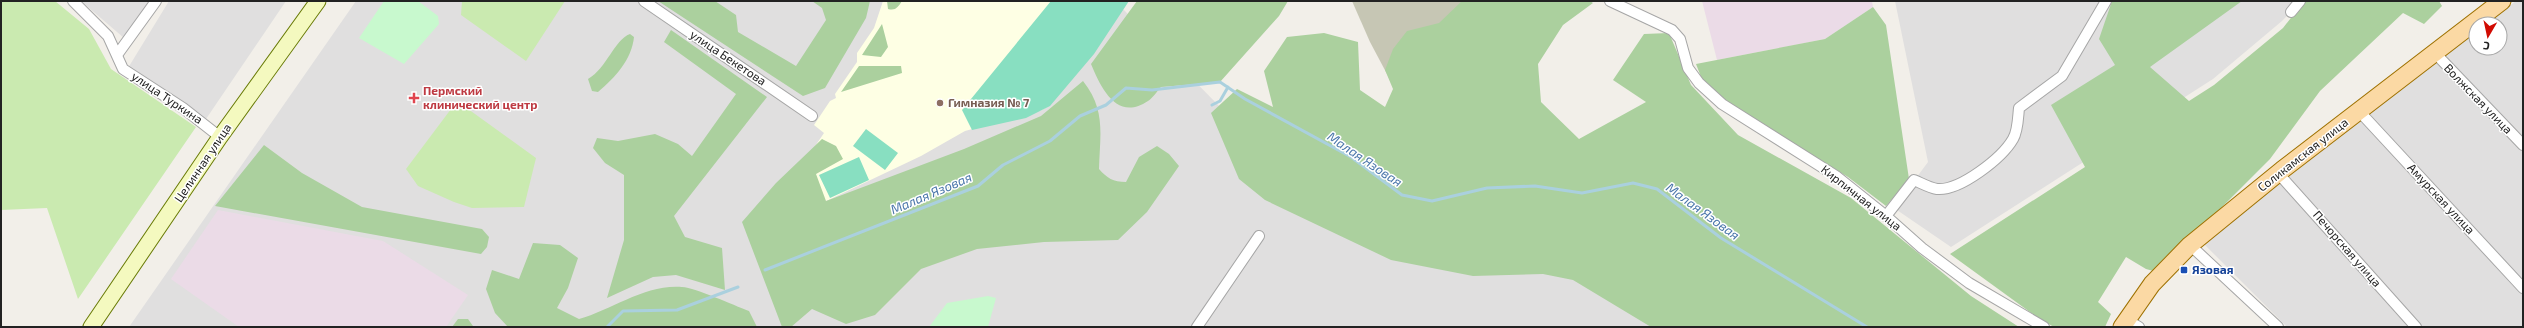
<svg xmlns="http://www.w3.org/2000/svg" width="2524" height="328" viewBox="0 0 2524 328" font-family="'Exo 2',sans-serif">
	<rect width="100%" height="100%" fill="#f2efe9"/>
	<path fill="#e0dfdf" d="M 81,1 L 150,1 L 124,38 Z
		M 169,1 L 286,1 L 206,119 L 128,68 Z
		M 356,1 L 1115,1 L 1354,242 L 1568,247 L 1657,327 L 129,327 Z
		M 1895,1 L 2301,1 L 2282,21 L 2213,79 L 1951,247 L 1894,208 L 1928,162 Z
		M 2516,1 L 2523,1 L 2523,327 L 2287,327 L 2203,243 L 2476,32 L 2476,48 L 2500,48 L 2500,24 L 2486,24 Z"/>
	<path fill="#ebdbe7" d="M 1702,1 L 1872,1 L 1873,7 L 1825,39 L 1717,60 Z
		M 218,210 L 383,241 L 468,295 L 446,327 L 239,327 L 171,279 Z"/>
	<path fill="#feffe4" d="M 883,1 L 1126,1 L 1050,105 L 1042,110 L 965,131 L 921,156 L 822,203 L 797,173 L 824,133 L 814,125 L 830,101 L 836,98 L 835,94 L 857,62 L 857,53 L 874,28 Z"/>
	<path fill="#c6c6b4" d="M 1352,1 L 1574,1 L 1412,121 L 1370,42 Z"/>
	<path fill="#caeab0" d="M 1,1 L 55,1 L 89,29 L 111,69 L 196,127 L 78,299 L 47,208 L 1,210 Z
		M 462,1 L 565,1 L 526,61 L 461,15 Z
		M 457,101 L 536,158 L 524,207 L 472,208 L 454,202 L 418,186 L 406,169 Z"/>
	<path fill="#abd09e" d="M 658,1 L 715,1 L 736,15 L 738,32 L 796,66 L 826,20 L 822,8 L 812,1 L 870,1 L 866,18 L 825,88 L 803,96 Z
		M 887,1 L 902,1 C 898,7 896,11 888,9 Z
		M 1137,1 L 1288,1 L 1279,16 L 1220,82 L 1161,87 C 1157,91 1153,98 1148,101 C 1117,122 1101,88 1091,64 Z
		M 1462,1 L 1590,1 L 1593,3 L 1563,25 L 1538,64 L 1541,102 L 1579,139 L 1646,102 L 1613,80 L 1644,34 L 1669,33 L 1691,85 L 1738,135 L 1851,198 L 1971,296 L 2019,327 L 1651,327 L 1573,280 L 1543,274 L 1473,276 L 1391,260 L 1265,200 L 1239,179 L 1211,113 L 1237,89 L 1273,107 L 1264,71 L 1287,37 L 1324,33 L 1358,42 L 1360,90 L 1385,107 L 1393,89 L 1385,70 L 1393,49 L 1407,31 L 1439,23 Z
		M 2112,1 L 2242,1 L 2150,67 L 2189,101 L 2214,85 L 2283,28 L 2304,1 L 2439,1 L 2442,6 L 2424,24 L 2403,13 L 2320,91 L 2270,159 L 2157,272 L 2146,269 L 2126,257 L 2098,302 L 2111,314 L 2105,327 L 2054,327 L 2038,318 L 1950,254 L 2085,167 L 2051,105 L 2115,65 L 2099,39 Z
		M 1873,7 L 1886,25 L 1909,179 L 1886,206 L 1848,177 L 1725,102 L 1703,82 L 1696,64 L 1825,39 Z
		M 882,24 L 888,47 L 881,57 L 862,55 Z
		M 671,30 L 767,97 L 674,216 L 685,237 L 722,248 L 725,290 L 676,275 L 653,277 L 607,298 L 624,240 L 624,175 L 605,163 L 593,148 L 597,138 L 618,141 L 655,134 L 678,144 L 692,156 L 736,94 L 664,42 Z
		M 630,34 L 634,37 C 632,59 615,78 598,92 L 592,91 L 588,79 C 607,68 614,40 630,34 Z
		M 859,66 L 901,66 L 902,73 L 841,92 Z
		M 1083,81 C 1106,110 1100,134 1099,169 C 1107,178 1113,182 1126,182 L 1139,157 L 1157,146 L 1169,154 L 1179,166 L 1147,212 L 1118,240 L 1044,242 L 977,249 L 921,269 L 875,315 L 846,324 L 812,309 L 791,327 L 782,327 L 742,222 L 776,183 L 822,139 L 836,146 L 843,159 L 816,174 L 826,201 L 964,149 L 1041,116 Z
		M 264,145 L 302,173 L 362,207 L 482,229 L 489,237 L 487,247 L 481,254 L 215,206 Z
		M 533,243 L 560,245 L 578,258 L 568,288 L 557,308 L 579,319 C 612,310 645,284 682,287 C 696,288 733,305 749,311 L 757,327 L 508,327 L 495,313 L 486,289 L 492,270 L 519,279 Z
		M 458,319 L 468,319 L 473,326 L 452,327 Z"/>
	<path fill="#c8f9ce" d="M 384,1 L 418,1 L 438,16 L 439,24 L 404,64 L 359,38 Z
		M 988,296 L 996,298 L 988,327 L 929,327 L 947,303 Z"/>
	<path fill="#88dfc1" d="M 1051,1 L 1129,1 L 1094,54 L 1050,106 L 1026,118 L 972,130 L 962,110 Z
		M 866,129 L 898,153 L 885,170 L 853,146 Z
		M 859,157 L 869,180 L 830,198 L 819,175 Z"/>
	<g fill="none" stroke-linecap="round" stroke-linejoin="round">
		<path stroke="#aad0de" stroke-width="3" d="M 1212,105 L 1220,101 L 1228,87
			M 765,270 L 978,186 L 1003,165 L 1050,141 L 1080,116 L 1106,105 L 1126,88 L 1152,90 L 1220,82 L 1245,99 L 1351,157 L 1402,195 L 1432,201 L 1487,188 L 1535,186 L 1582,193 L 1633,183 L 1657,189 L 1721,238 L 1867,327
			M 607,327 L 623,311 L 677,310 L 738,287"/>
		<g stroke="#a6a6a6" stroke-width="12">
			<path id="street" d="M 73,1 L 108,36 L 123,69 L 183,108 L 220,137
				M 644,1 L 812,116
				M 1610,1 L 1672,30 L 1680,39 L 1688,68 L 1699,83 L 1722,104 L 1836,176 L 1886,216 L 1922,248 L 1969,283 L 2044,327
				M 2291,12 L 2300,1
				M 2434,52 L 2523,145
				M 117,55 L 156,1
				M 2359,111 L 2523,288
				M 2278,173 L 2416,327
				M 1886,216 L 1914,180 C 1921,183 1930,188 1937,189 C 1960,191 2002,158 2013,139 C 2018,131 2018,117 2019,108 L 2062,76 L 2106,1
				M 2190,245 L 2278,327
				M 2126,319 L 2139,327
				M 1197,327 L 1259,236"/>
		</g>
		<g stroke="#697b06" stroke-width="17">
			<path id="secondary" d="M 91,327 L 220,137 L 318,1"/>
		</g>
		<g stroke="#9e7101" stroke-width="19">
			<path id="primary" d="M 2122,327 L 2152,284 L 2190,245 L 2282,170 L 2502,1"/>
		</g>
		<use href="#street" stroke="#fff" stroke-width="10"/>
		<use href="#secondary" stroke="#f4f9bf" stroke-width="15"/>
		<use href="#primary" stroke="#fbd9a4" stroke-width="17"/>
	</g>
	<path fill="#e0444e" stroke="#fff" stroke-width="1.5" d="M412 92h4v4h4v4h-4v4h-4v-4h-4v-4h4z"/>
	<circle fill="#8d6e63" stroke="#fff" stroke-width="1.5" cx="940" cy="103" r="4"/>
	<rect fill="#1a4fb4" stroke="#fff" stroke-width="1.5" x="2180" y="266" width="8" height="8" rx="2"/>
	<g text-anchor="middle" stroke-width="3" stroke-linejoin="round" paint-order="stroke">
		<g font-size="12" fill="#222" stroke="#fff">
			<text transform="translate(728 58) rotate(34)" y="4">улица Бекетова</text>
			<text transform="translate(167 98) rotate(34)" y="4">улица Туркина</text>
			<text transform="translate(2478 99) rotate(46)" y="4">Волжская улица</text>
			<text transform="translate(2303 155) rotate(-38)" y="4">Соликамская улица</text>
			<text transform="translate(203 163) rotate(-56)" y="4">Целинная улица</text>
			<text transform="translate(1861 198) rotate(38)" y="4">Кирпичная улица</text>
			<text transform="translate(2441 199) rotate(47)" y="4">Амурская улица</text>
			<text transform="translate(2347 249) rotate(49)" y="4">Печорская улица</text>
		</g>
		<g font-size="12" font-weight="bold" fill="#be3a42" stroke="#fff" text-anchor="start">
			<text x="423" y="95">Пермский<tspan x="423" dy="14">клинический центр</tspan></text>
		</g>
		<g font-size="12" font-weight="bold" fill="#785e54" stroke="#fff" text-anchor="start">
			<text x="948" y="107">Гимназия № 7</text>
		</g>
		<g font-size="12" font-weight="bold" fill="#164399" stroke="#fff" text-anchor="start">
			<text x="2192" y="274">Язовая</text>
		</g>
		<g font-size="13" font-style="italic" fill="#4a76aa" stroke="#fff">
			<text transform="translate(1365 159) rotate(34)" y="5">Малая Язовая</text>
			<text transform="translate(931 193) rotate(-23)" y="5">Малая Язовая</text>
			<text transform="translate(1703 211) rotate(36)" y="5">Малая Язовая</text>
		</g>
	</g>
	<rect width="2524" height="328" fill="none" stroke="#222222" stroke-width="4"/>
	<g transform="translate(2488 36) rotate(189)"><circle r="19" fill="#ffffff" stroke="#a7a7a7"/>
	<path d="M0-3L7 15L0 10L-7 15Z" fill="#d10b02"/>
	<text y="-6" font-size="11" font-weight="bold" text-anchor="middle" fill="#222222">С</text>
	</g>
</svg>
